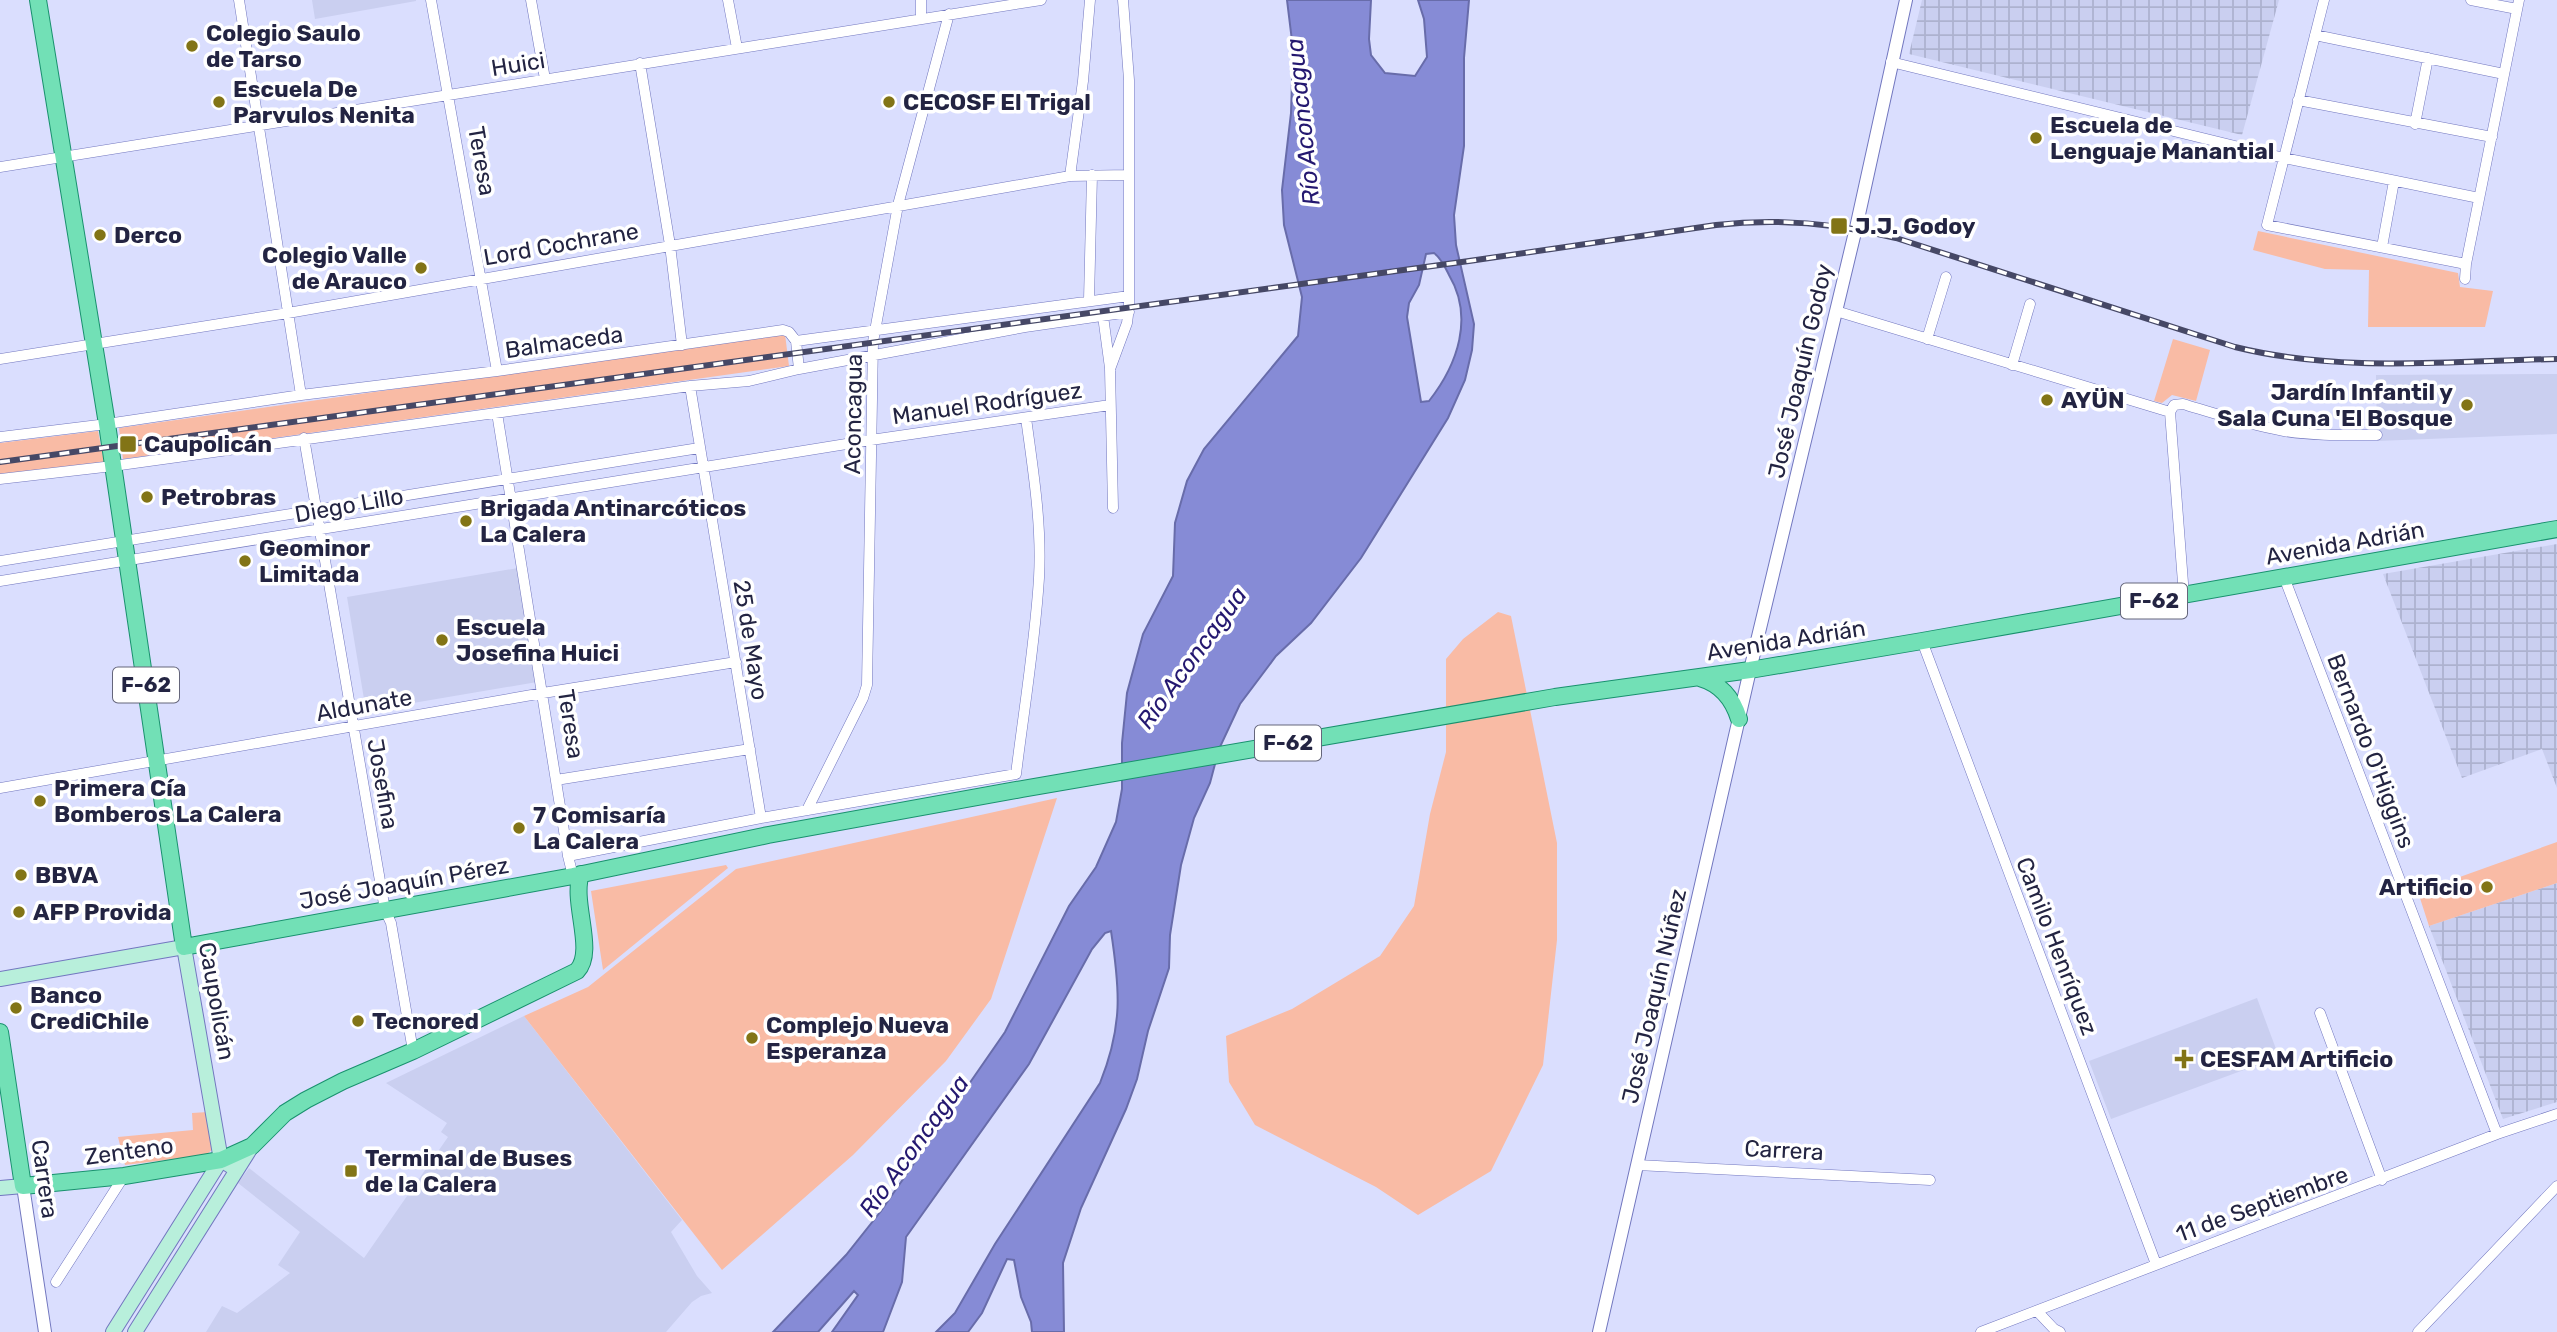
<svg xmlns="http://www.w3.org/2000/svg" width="2557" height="1332" viewBox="0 0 2557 1332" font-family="Rubik,sans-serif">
	<defs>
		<pattern id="industrial-grid" width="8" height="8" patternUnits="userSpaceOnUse" patternTransform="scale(1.75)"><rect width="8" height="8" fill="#cacff0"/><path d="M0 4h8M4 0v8" fill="none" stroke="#adb2cf"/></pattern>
	</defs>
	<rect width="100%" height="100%" fill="#dadefe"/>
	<path fill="#cacff0" d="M 312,0 L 416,0 L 416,1 L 315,19 Z
		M 2557,374 L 2557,434 L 2377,441 L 2376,375 Z
		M 518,568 L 537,682 L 366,711 L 347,597 Z
		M 2257,998 L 2279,1057 L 2111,1119 L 2089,1061 Z
		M 524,1016 L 682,1220 L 671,1232 L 697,1276 L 712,1293 L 701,1296 L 692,1302 L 666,1332 L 206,1332 L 222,1306 L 237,1313 L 290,1273 L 278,1265 L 300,1232 L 238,1183 L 249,1168 L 364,1258 L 448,1137 L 441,1132 L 447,1123 L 386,1083 Z"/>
	<path fill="url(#industrial-grid)" d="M 1922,0 L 2279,0 L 2242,135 L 1909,54 Z
		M 2557,544 L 2557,788 L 2542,749 L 2462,778 L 2383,574 Z
		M 2557,883 L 2557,1102 L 2503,1119 L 2429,926 Z"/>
	<path fill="#f9bba5" d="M 2258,231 L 2458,273 L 2460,287 L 2493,291 L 2485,327 L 2368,327 L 2369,270 L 2325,269 L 2253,250 Z
		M 785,334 L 789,366 L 123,459 L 119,428 Z
		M 2173,339 L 2210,350 L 2196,401 L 2172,395 L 2162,403 L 2154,401 Z
		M 98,431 L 104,462 L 0,475 L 0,443 Z
		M 1498,612 L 1511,616 L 1557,843 L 1557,940 L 1543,1065 L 1491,1171 L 1418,1215 L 1376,1187 L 1255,1125 L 1229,1082 L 1226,1036 L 1292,1009 L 1380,956 L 1414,906 L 1430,814 L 1446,752 L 1446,659 L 1463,639 Z
		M 1057,798 L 991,999 L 946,1061 L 853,1155 L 722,1270 L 524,1016 L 588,987 L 736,869 Z
		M 2557,842 L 2557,883 L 2429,926 L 2418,892 Z
		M 726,865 L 728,868 L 603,970 L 591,891 Z
		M 208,1112 L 214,1148 L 206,1155 L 125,1165 L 118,1137 L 193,1130 L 192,1113 Z"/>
	<path fill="#868bd6" stroke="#686caa" stroke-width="2" fill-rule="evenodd" d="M 1287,0 L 1371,0 L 1369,39 L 1371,55 L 1385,73 L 1415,76 L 1427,57 L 1424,19 L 1418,0 L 1469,0 L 1464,58 L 1464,146 L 1454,215 L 1456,245 L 1474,324 L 1472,350 L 1465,380 L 1448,418 L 1361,558 L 1311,623 L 1276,656 L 1240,704 L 1219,749 L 1210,783 L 1194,818 L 1181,865 L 1170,935 L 1169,968 L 1148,1031 L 1137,1079 L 1126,1109 L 1081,1208 L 1063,1263 L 1064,1332 L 1032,1332 L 1031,1322 L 1021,1297 L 1014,1260 L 1007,1259 L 982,1313 L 968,1332 L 936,1332 L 955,1313 L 995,1244 L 1100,1083 C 1123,1026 1120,990 1111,931 L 1105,933 L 1092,949 L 1029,1064 L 906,1237 L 902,1282 L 883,1332 L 832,1332 L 858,1295 L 854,1291 L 818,1332 L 773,1332 L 846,1255 L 881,1211 L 1005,1032 L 1069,906 L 1096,867 L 1116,822 L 1122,789 L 1122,743 L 1127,693 L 1143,634 L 1173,576 L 1175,523 L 1187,481 L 1204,449 L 1298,336 L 1302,297 L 1284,225 L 1282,190 L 1291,113 L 1293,49 ZM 1434,253 C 1441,258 1445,267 1449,275 C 1474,317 1458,364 1429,401 L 1421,402 L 1407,317 L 1409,303 L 1419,285 L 1426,254 Z"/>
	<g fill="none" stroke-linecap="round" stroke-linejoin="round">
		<g stroke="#7277bf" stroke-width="11">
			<path id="minor" d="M 239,0 L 301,395
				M 431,0 L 497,371
				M 531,0 L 545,79
				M 728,0 L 737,48
				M 2324,0 L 2267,225 L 2466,264
				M 2471,0 L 2517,9
				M 921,18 L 921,0
				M 2315,35 L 2504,74
				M 1891,62 L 2284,158 L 2479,198
				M 640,63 L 670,245 L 682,345
				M 2298,100 L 2492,137
				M 2415,124 L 2428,58
				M 0,167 L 1041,0
				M 1070,176 L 1083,81 L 1090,0
				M 2382,247 L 2394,181
				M 2465,279 L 2466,264 L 2519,0
				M 1089,300 L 1092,175
				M 1836,311 L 2170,412
				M 1103,316 L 1110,368
				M 1927,339 L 1946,277
				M 796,341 L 1129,296
				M 796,341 L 799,369
				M 0,359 L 288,313 L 1070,176 L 1129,175
				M 2012,365 L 2030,304
				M 690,386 L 761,818
				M 497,413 L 568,856 L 573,876
				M 0,437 L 107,424 L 301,395 L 497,371 L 783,330 L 789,332 L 796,341
				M 304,438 L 385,910 L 391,923 L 413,1051
				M 0,479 L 113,466 L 690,386 L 749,381 L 799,369 L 1025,327 L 1129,312
				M 1113,508 L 1110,369 L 1127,323 L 1129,307 L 1129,80 L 1123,0
				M 0,561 L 699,448
				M 2284,577 L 2497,1134
				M 0,581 L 871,440 L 1110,405
				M 2184,596 L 2170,412 L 2174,405 L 2183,404 C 2216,414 2249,425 2284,431 C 2315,436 2346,435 2377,435
				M 1922,641 L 2156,1264
				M 556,780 L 750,749
				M 0,788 L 543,693 L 736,662
				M 807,810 L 863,698 L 867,685 L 873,342 L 898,205 L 949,14
				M 568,856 L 761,818 L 1016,774 C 1024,709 1035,643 1039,578 C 1042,524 1033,470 1026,418
				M 2320,1013 L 2382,1180
				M 1637,1165 L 1930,1180
				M 56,1282 L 124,1176
				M 2037,1311 L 2054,1329 L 2060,1332
				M 1981,1332 L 2497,1134 L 2557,1114
				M 2418,1332 L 2557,1186"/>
		</g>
		<g stroke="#7277bf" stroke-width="14">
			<path id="tertiary" d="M 23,1186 L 45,1332
				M 1599,1332 L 1750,670 L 1856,228 L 1906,0"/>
		</g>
		<g stroke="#7277bf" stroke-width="16">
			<path id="secondary" d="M 0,979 L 184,947 L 221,1160 L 237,1170
				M 0,1188 L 23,1186
				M 113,1332 L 221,1160
				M 135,1332 L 252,1146"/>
		</g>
		<g stroke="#19916e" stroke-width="18">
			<path id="primary" d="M 38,0 L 107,424 L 184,947 L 573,876 L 768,835 L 1022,789 L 1555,697 L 1750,670 L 1922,641 L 2557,529
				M 1700,678 C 1721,684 1733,699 1739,719
				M 0,1032 L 23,1186 L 124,1176 L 221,1160 L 252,1146 L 285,1113 L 306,1100 L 343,1081 L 413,1051 L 577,971 C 596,951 571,902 581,874"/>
		</g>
		<use href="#minor" stroke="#fff" stroke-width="10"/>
		<use href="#tertiary" stroke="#fff" stroke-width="12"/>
		<use href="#secondary" stroke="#b8efdb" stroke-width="14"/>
		<use href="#primary" stroke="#72e0b6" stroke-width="16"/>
		<g stroke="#464866" stroke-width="6">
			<path id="rail" d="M 0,462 L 1469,261 L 1716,225 C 1777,218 1836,223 1896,238 L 2235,347 C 2340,373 2450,361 2557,359"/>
		</g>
		<use href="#rail" stroke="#fff" stroke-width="3.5" stroke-dasharray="10" stroke-linecap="butt"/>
	</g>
	<g fill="#827416" stroke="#fff" stroke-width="2.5">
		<circle cx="192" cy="46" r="7"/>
		<circle cx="219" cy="102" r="7"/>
		<circle cx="889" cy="102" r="7"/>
		<circle cx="2036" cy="138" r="7"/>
		<rect x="1830" y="217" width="18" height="18" rx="3.5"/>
		<circle cx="100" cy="235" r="7"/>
		<circle cx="421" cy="268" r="7"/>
		<circle cx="2047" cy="400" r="7"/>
		<circle cx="2467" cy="405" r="7"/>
		<rect x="119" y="435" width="18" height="18" rx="3.5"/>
		<circle cx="147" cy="497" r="7"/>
		<circle cx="466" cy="521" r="7"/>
		<circle cx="245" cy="561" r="7"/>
		<circle cx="442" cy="640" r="7"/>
		<circle cx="40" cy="801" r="7"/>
		<circle cx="519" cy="828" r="7"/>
		<circle cx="21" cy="875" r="7"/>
		<circle cx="2487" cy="887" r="7"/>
		<circle cx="19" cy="912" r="7"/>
		<circle cx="16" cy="1008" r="7"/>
		<circle cx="358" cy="1021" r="7"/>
		<circle cx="752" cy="1038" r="7"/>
		<path d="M2180.5 1048.5h7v7h7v7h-7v7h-7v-7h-7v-7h7z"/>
		<rect x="344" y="1164" width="14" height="14" rx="3.5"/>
	</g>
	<g text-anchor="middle" stroke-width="7" stroke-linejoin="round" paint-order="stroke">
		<g fill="#fff" stroke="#65667b" stroke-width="2">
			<rect x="2121" y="583.5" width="66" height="35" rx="5"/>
			<rect x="113" y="667.5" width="66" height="35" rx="5"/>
			<rect x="1255" y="725.5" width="66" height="35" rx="5"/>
		</g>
		<g font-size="21" font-weight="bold" fill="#232442">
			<text x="2154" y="608">F-62</text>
			<text x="146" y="692">F-62</text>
			<text x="1288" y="750">F-62</text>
		</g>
		<g font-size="23" font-weight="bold" fill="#232442" stroke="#fff" text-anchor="start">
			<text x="206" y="41">Colegio Saulo<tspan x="206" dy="26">de Tarso</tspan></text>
			<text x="233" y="97">Escuela De<tspan x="233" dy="26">Parvulos Nenita</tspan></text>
			<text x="903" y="110">CECOSF El Trigal</text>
			<text x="2050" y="133">Escuela de<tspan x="2050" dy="26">Lenguaje Manantial</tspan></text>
			<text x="1855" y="234">J.J. Godoy</text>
			<text x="114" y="243">Derco</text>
			<text x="407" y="263" text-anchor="end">Colegio Valle<tspan x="407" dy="26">de Arauco</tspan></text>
			<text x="2453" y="400" text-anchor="end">Jardín Infantil y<tspan x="2453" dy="26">Sala Cuna 'El Bosque</tspan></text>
			<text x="2061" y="408">AYÜN</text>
			<text x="144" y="452">Caupolicán</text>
			<text x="161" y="505">Petrobras</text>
			<text x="480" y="516">Brigada Antinarcóticos<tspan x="480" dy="26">La Calera</tspan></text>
			<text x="259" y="556">Geominor<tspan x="259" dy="26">Limitada</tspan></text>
			<text x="456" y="635">Escuela<tspan x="456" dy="26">Josefina Huici</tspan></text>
			<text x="54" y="796">Primera Cía<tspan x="54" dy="26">Bomberos La Calera</tspan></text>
			<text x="533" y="823">7 Comisaría<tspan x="533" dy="26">La Calera</tspan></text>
			<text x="35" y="883">BBVA</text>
			<text x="2473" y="895" text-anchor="end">Artificio</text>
			<text x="33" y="920">AFP Provida</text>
			<text x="30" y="1003">Banco<tspan x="30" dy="26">CrediChile</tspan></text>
			<text x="372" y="1029">Tecnored</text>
			<text x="766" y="1033">Complejo Nueva<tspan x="766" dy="26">Esperanza</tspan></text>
			<text x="2200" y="1067">CESFAM Artificio</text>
			<text x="365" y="1166">Terminal de Buses<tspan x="365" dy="26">de la Calera</tspan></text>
		</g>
		<g font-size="23" fill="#232442" stroke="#fff">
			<text transform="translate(518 64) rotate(-9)" y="8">Huici</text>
			<text transform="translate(482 161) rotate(80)" y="8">Teresa</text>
			<text transform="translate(561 244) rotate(-10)" y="8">Lord Cochrane</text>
			<text transform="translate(564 342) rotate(-8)" y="8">Balmaceda</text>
			<text transform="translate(1800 371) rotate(-77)" y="8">José Joaquín Godoy</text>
			<text transform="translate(987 403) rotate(-8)" y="8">Manuel Rodríguez</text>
			<text transform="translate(853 414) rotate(-89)" y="8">Aconcagua</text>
			<text transform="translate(349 505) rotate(-10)" y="8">Diego Lillo</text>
			<text transform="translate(2345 543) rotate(-10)" y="8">Avenida Adrián</text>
			<text transform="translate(751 640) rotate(81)" y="8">25 de Mayo</text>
			<text transform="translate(1786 640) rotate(-9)" y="8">Avenida Adrián</text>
			<text transform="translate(364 705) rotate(-10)" y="8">Aldunate</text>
			<text transform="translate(571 724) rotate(81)" y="8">Teresa</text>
			<text transform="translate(2371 751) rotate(69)" y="8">Bernardo O'Higgins</text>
			<text transform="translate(383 784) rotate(80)" y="8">Josefina</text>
			<text transform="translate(404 883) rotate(-10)" y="8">José Joaquín Pérez</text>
			<text transform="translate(2057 946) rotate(69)" y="8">Camilo Henríquez</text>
			<text transform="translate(1654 996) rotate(-77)" y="8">José Joaquín Núñez</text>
			<text transform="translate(217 1001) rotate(80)" y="8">Caupolicán</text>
			<text transform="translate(1784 1150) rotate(3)" y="8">Carrera</text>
			<text transform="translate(129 1151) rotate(-8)" y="8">Zenteno</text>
			<text transform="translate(45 1179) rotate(82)" y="8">Carrera</text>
			<text transform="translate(2262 1204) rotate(-20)" y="8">11 de Septiembre</text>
		</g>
		<g font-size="24" font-style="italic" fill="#241870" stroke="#fff">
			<text transform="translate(1303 122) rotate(-96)" y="8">Río Aconcagua</text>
			<text transform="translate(1192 658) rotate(-54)" y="8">Río Aconcagua</text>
			<text transform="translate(914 1146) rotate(-54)" y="8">Río Aconcagua</text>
		</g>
	</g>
</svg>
